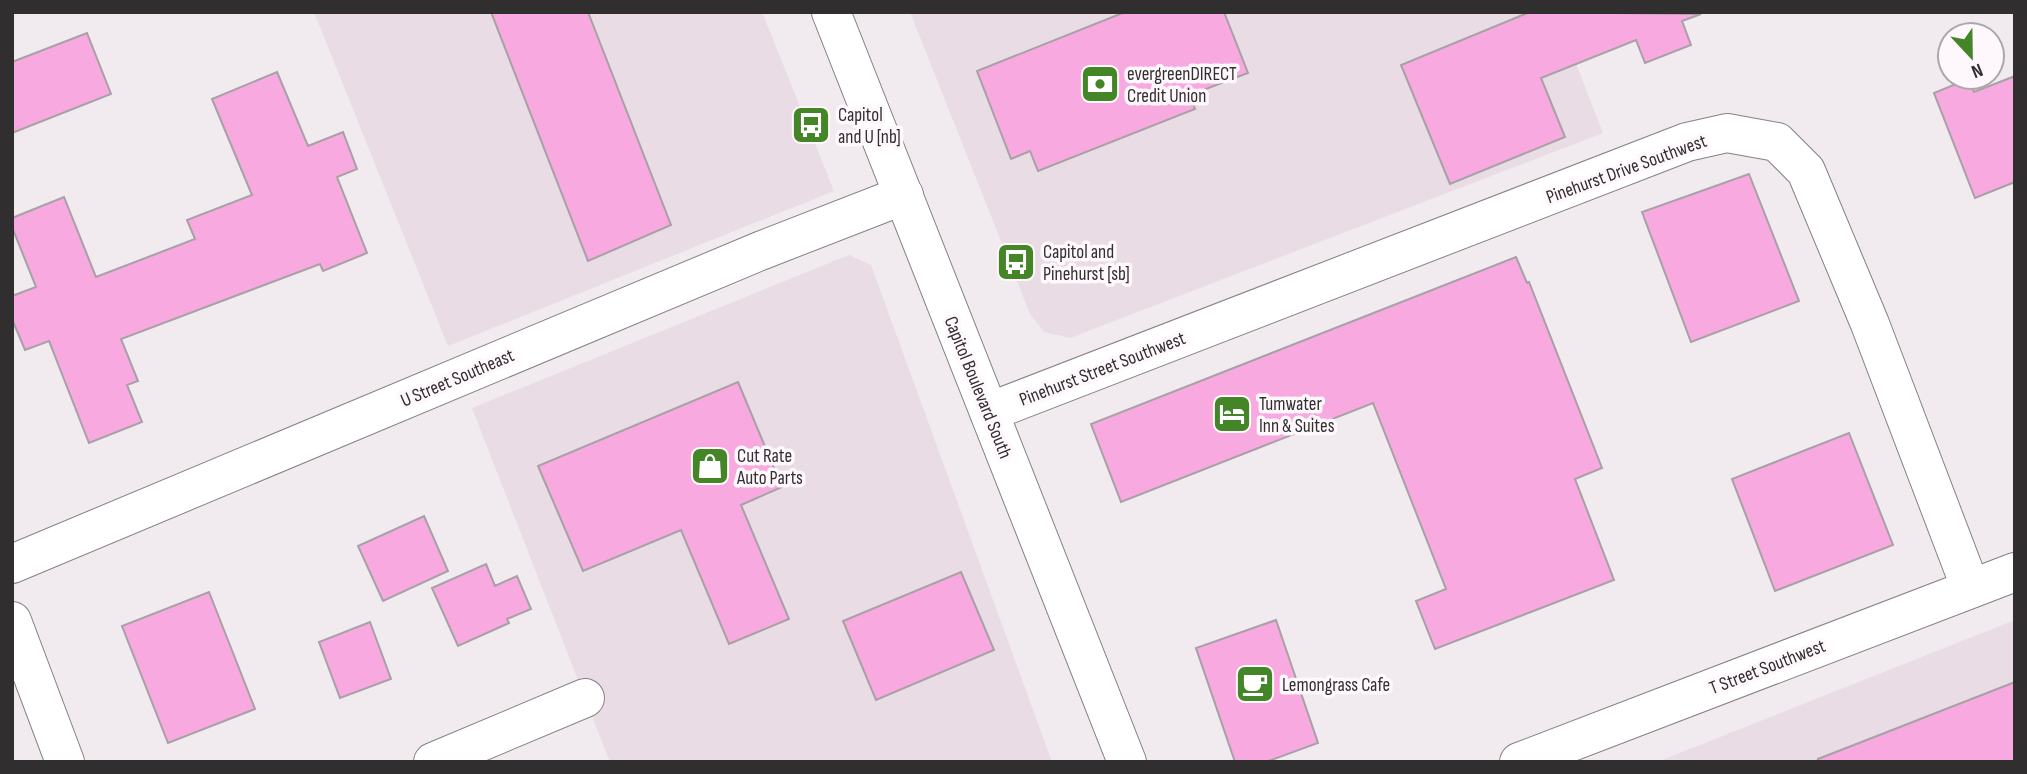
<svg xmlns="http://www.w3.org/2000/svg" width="2027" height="774" viewBox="0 0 2027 774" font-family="'Sofia Sans Condensed',sans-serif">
	<rect width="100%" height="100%" fill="#f1eaef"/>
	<path fill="#e9dce4" d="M 314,12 L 762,12 L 834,191 L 448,346 Z
		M 910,12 L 1556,12 L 1603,133 L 1070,338 L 1044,332 L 1030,314 Z
		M 849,255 L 871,265 L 1052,762 L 610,762 L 472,408 Z
		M 2015,620 L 2015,762 L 1657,762 Z"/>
	<path fill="#f7a9e0" stroke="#a7a1a5" stroke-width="2" d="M 491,12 L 588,12 L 671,225 L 588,261 Z
		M 1125,12 L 1224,12 L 1248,73 L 1190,95 L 1195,109 L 1038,171 L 1030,151 L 1011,159 L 977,71 Z
		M 1530,12 L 1701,14 L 1682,21 L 1691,45 L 1645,63 L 1636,40 L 1541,78 L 1565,137 L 1450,184 L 1401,65 Z
		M 87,33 L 111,94 L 12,133 L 12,62 Z
		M 277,72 L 308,146 L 343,132 L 357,169 L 337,177 L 367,253 L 323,271 L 320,264 L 121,339 L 138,381 L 127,385 L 142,422 L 89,443 L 49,341 L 25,350 L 12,319 L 12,296 L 36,287 L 12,227 L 12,218 L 64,197 L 96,277 L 195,239 L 187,220 L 252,195 L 212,99 Z
		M 2015,76 L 2015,182 L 1975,198 L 1934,93 L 1968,79 L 1974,92 Z
		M 1749,174 L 1799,301 L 1691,342 L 1642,212 Z
		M 1516,257 L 1527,283 L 1529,282 L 1602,468 L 1575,479 L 1614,580 L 1435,649 L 1416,601 L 1446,589 L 1373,403 L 1121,502 L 1091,424 Z
		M 738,382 L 782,487 L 741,505 L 789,619 L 729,644 L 681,530 L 583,571 L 538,466 Z
		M 1849,433 L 1893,545 L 1775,591 L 1732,479 Z
		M 424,516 L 448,571 L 383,601 L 358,546 Z
		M 486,564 L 495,586 L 517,576 L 531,609 L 507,619 L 509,623 L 458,646 L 432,588 Z
		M 961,572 L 994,650 L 876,700 L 843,621 Z
		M 209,592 L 255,709 L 168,743 L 122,626 Z
		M 1276,620 L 1318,743 L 1266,762 L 1235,762 L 1196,648 Z
		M 370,622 L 391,679 L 340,698 L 319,642 Z
		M 2015,682 L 2015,762 L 1818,762 L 1818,759 Z"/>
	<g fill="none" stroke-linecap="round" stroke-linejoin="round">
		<g stroke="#868084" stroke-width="40">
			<path id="minor" d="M 989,412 L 1687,142 L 1727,133 L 1777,142 L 1806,171 L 1870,324 L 1971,589
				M 12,564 L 760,251 L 904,195
				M 12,621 L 65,762
				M 433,762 L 585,698
				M 1519,762 L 2015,572"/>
		</g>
		<g stroke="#868084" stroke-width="40">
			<path id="secondary" d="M 831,12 L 1127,762"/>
		</g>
		<use href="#minor" stroke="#fff" stroke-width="38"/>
		<use href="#secondary" stroke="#fff" stroke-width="38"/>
	</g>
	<defs>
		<g id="bank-square" transform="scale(2.0125)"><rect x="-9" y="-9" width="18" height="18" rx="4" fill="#438527" stroke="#fef8fc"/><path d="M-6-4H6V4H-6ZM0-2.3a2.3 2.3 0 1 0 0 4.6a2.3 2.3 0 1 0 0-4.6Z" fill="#fff"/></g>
		<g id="bus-square" transform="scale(2.0125)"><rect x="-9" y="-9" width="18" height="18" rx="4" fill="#438527" stroke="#fef8fc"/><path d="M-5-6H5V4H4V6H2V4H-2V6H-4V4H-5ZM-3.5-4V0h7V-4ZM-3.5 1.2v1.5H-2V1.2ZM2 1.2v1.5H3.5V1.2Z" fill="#fff"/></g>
		<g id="hotel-square" transform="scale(2.0125)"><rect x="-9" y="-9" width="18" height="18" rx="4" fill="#438527" stroke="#fef8fc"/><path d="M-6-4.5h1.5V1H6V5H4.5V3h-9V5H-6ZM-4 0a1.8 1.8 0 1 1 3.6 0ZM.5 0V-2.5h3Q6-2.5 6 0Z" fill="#fff"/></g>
		<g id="shop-square" transform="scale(2.0125)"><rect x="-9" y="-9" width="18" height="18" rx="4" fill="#438527" stroke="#fef8fc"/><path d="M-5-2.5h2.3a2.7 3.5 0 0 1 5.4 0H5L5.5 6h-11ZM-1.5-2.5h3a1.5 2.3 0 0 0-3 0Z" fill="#fff"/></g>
		<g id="cafe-square" transform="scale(2.0125)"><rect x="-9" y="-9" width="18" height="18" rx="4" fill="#438527" stroke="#fef8fc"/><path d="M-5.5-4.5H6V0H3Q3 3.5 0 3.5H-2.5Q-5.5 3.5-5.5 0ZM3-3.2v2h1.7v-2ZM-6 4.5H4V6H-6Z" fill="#fff"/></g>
	</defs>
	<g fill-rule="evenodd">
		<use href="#bank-square" x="1100" y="84"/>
		<use href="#bus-square" x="811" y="125"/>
		<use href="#bus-square" x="1016" y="262"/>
		<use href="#hotel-square" x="1232" y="414"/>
		<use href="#shop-square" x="710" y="466"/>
		<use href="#cafe-square" x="1255" y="684"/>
	</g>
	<g text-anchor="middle" stroke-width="7" stroke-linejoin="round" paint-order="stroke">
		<g font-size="19" fill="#312e30" stroke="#fef8fc" text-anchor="start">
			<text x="1127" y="80">evergreenDIRECT<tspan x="1127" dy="22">Credit Union</tspan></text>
			<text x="838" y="121">Capitol<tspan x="838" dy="22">and U [nb]</tspan></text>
			<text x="1043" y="258">Capitol and<tspan x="1043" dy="22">Pinehurst [sb]</tspan></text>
			<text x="1259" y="410">Tumwater<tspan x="1259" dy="22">Inn &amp; Suites</tspan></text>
			<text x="737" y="462">Cut Rate<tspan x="737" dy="22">Auto Parts</tspan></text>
			<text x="1282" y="691">Lemongrass Cafe</text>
		</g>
		<g font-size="19" fill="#312e30" stroke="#fef8fc">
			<text transform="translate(1626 168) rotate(-20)" y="7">Pinehurst Drive Southwest</text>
			<text transform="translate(1102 368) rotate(-21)" y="7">Pinehurst Street Southwest</text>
			<text transform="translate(457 377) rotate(-23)" y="7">U Street Southeast</text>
			<text transform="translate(979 387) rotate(68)" y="7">Capitol Boulevard South</text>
			<text transform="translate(1767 666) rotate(-21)" y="7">T Street Southwest</text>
		</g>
	</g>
	<rect width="2027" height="774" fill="none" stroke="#312e30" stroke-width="28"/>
	<g transform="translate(1971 56) rotate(158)"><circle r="33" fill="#fef8fc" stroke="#aca7aa" stroke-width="2"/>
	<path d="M0-5L12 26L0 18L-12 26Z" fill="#438527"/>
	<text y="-10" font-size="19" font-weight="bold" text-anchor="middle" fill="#312e30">N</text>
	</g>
</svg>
